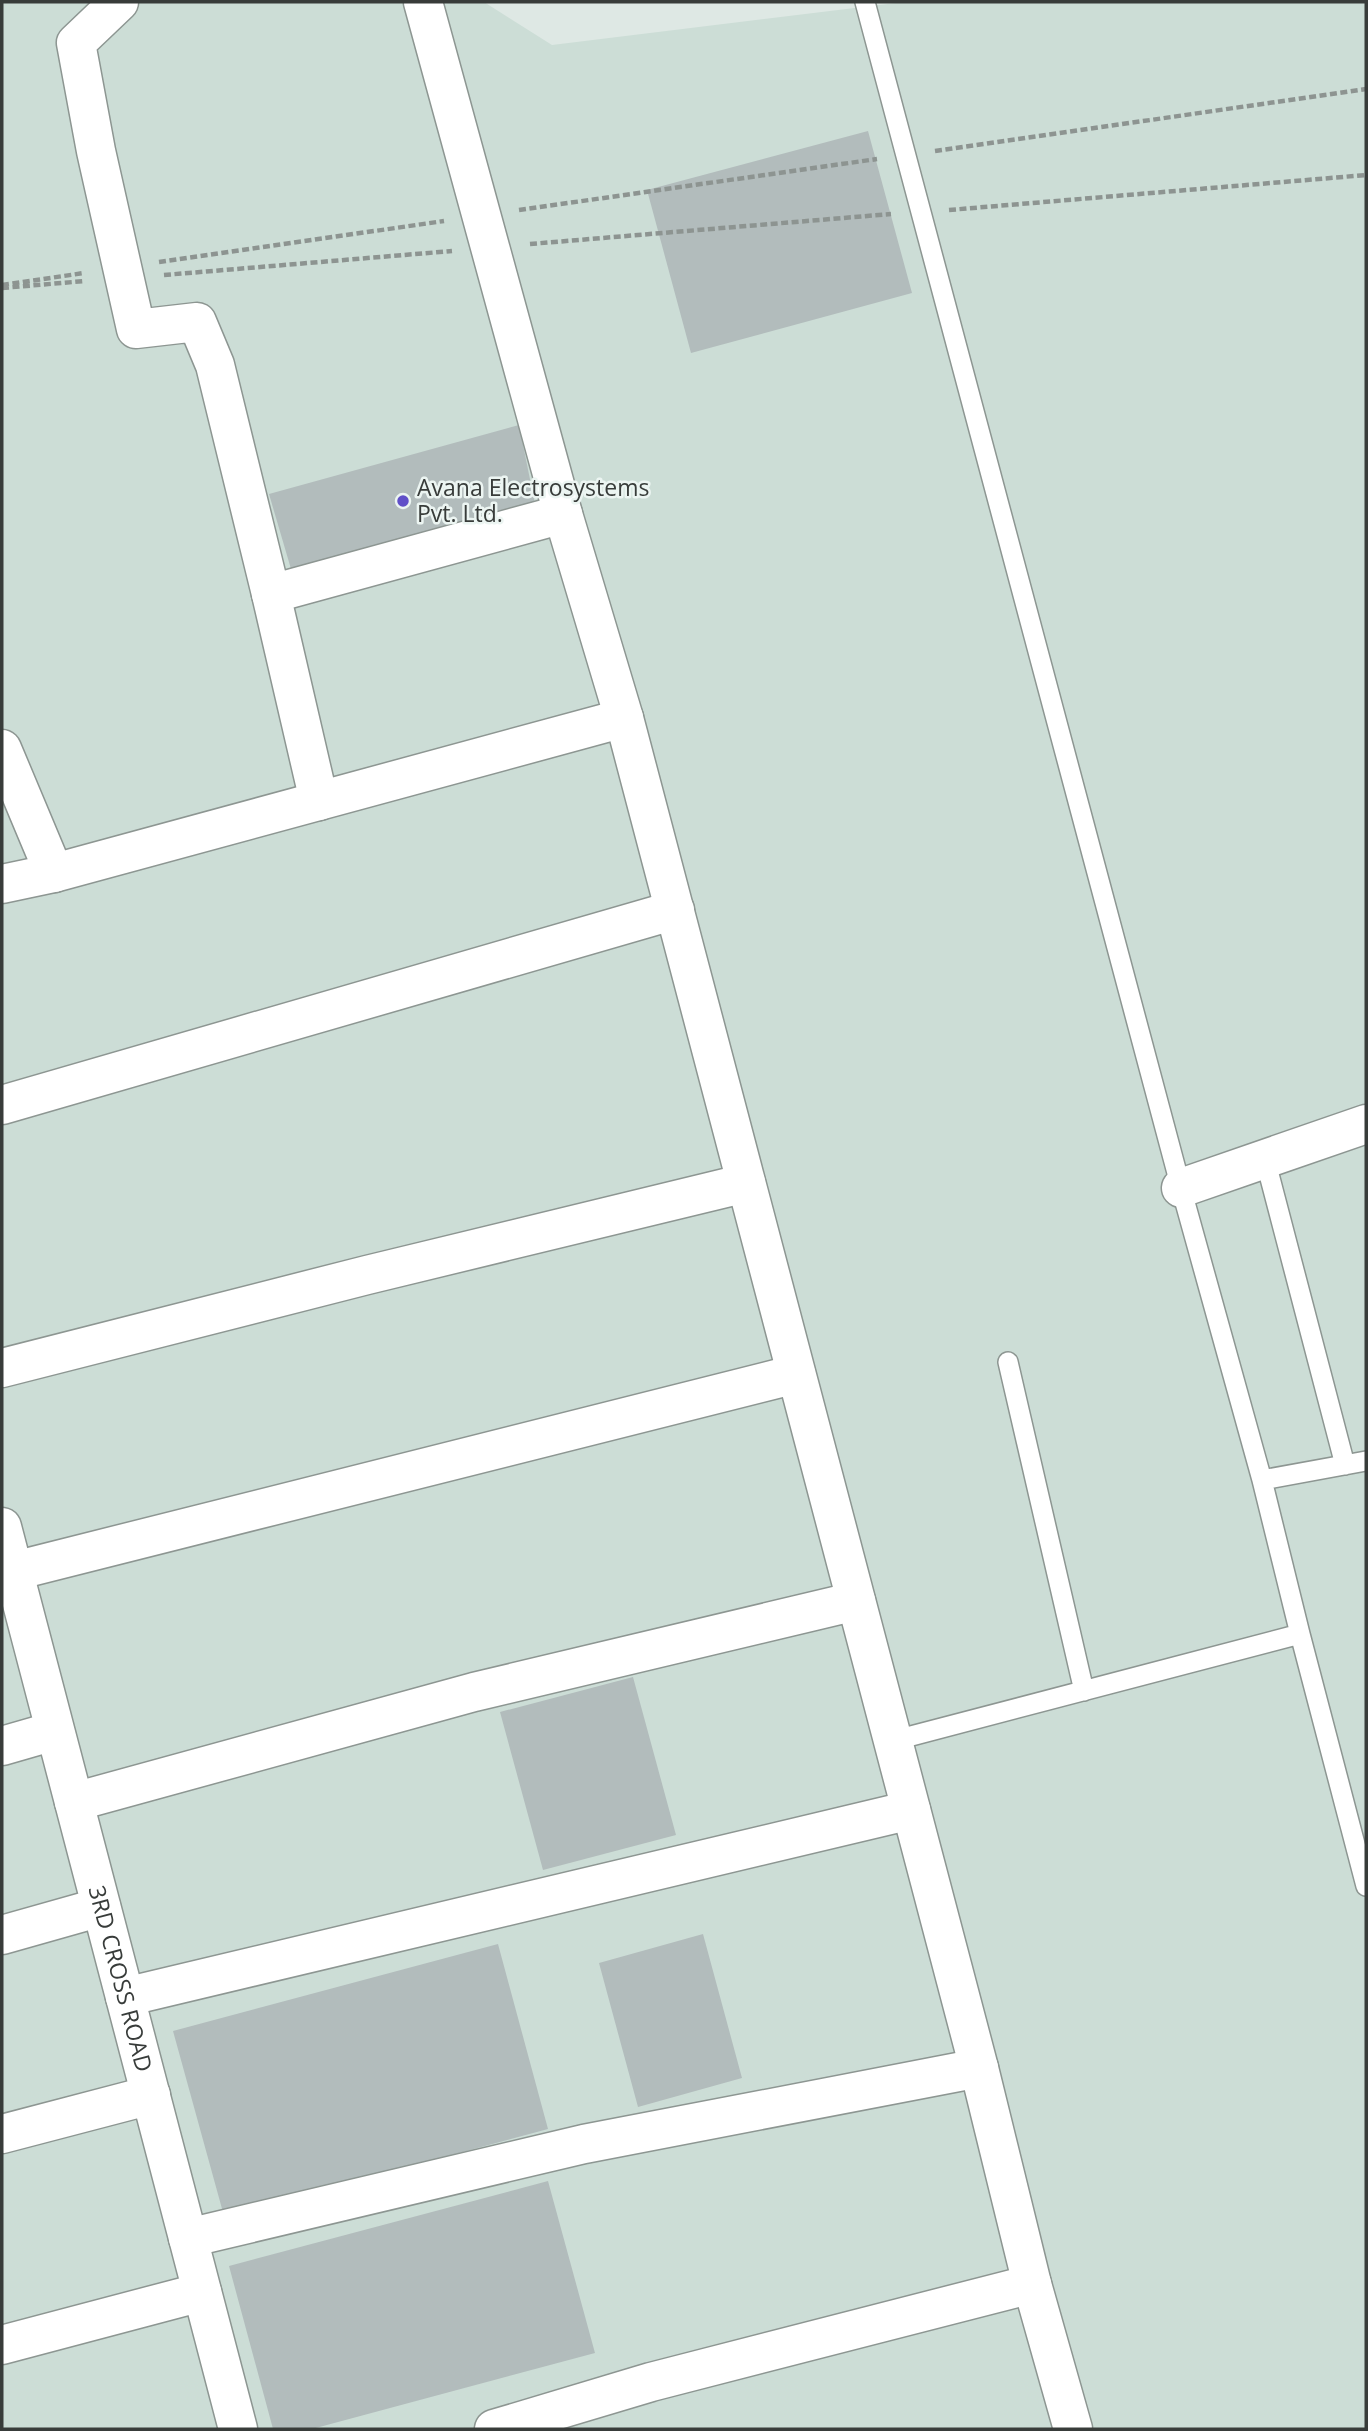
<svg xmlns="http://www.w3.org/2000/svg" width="1368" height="2431" viewBox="0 0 1368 2431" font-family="'Open Sans',sans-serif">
	<rect width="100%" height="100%" fill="#dee8e4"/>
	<path fill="#ccddd6" d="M 2,2 L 484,2 L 552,45 L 904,2 L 1366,2 L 1366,2429 L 2,2429 Z"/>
	<path fill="#b2bcbc" d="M 868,131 L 912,293 L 691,353 L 647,190 Z
		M 519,425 L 536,509 L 291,569 L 269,494 Z
		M 633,1677 L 676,1835 L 543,1870 L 500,1712 Z
		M 703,1934 L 742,2078 L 638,2107 L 599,1963 Z
		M 498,1944 L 548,2129 L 224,2216 L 173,2031 Z
		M 548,2181 L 595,2353 L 312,2429 L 273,2429 L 229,2266 Z"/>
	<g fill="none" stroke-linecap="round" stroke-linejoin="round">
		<g stroke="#8d9692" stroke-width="22">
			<path id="service" d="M 865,2 L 1181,1188 L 1262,1480 L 1300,1634 L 1366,1886
				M 1265,1159 L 1345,1465
				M 1008,1362 L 1084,1691
				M 1262,1480 L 1366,1461
				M 892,1741 L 1300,1634"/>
		</g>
		<g stroke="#8d9692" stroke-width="41">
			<g id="minor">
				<path d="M 119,2 L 76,43 L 96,151 L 136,329 L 197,322 L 215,365 L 271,594 L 563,514"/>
				<path d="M 423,2 L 563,514 L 624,718 L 979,2068 L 1032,2284 L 1073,2429"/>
				<path d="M 271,594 L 319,801"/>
				<path d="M 2,749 L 54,873"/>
				<path d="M 2,884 L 54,873 L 624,718"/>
				<path d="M 2,1105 L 675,910"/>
				<path d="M 1181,1188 L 1366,1124"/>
				<path d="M 2,1368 L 367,1275 L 746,1183"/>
				<path id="s1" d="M 2,1527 L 238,2429"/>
				<path d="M 2,1574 L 796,1374"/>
				<path d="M 2,1746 L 54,1731"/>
				<path d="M 74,1802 L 474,1692 L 856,1601"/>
				<path d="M 2,1935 L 101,1907"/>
				<path d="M 125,1997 L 911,1810"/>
				<path d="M 2,2134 L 151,2095"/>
				<path d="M 188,2238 L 584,2144 L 979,2068"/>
				<path d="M 2,2345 L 202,2292"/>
				<path d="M 494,2429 L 651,2382 L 1032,2284"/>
			</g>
		</g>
		<path stroke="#8d9491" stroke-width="4.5" stroke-dasharray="7 3.5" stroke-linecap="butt" d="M 935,151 L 1366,89
			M 519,210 L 877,159
			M 949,210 L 1366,175
			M 530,244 L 891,214
			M 159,262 L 444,221
			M 164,275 L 452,251
			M 2,285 L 84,273
			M 2,288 L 85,281"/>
		<use href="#service" stroke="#fff" stroke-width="19"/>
		<use href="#minor" stroke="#fff" stroke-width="38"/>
	</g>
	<circle fill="#604fc8" stroke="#ecf5f2" stroke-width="2.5" cx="403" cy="501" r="7"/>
	<g text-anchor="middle" stroke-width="5" stroke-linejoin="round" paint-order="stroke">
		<g font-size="23" fill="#383c3a" stroke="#ecf5f2" text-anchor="start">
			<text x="417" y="496">Avana Electrosystems<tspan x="417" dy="26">Pvt. Ltd.</tspan></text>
		</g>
		<g font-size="23" fill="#383c3a" stroke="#ecf5f2">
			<text dy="8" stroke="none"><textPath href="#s1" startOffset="467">3RD CROSS ROAD</textPath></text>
		</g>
	</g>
	<rect width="1368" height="2431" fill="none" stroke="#383c3a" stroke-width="7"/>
</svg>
